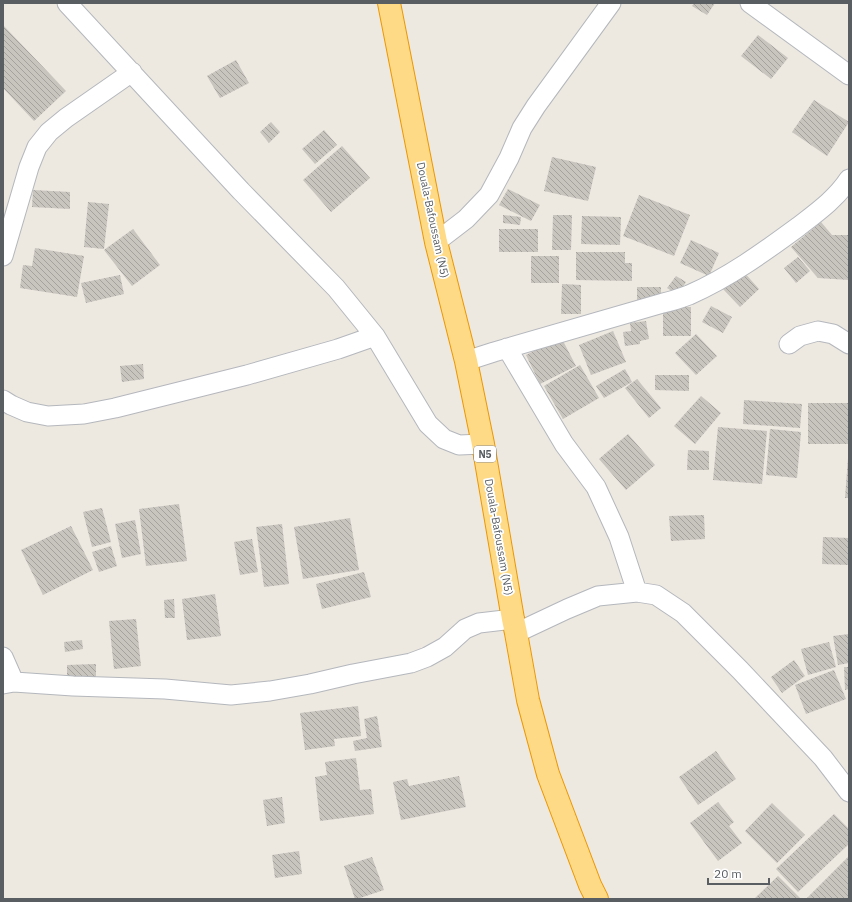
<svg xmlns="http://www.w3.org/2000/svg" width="852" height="902" viewBox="0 0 852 902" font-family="'IBM Plex Sans',sans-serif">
	<defs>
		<pattern id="building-back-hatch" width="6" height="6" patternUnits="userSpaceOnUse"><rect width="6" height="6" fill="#c8c4be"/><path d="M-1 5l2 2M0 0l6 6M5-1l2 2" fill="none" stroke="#a5a29e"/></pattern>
	</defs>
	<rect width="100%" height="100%" fill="#ede9e1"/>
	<path fill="url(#building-back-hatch)" d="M 694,3 L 715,3 L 707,15 L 692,6 Z
		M 3,25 L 66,91 L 34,121 L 3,88 Z
		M 758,35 L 788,58 L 771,79 L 741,56 Z
		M 236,60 L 249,83 L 220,98 L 207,76 Z
		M 814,100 L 849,122 L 827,156 L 792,132 Z
		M 271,122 L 280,132 L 269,143 L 260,132 Z
		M 324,130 L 337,145 L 315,164 L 302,149 Z
		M 342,146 L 370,178 L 331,212 L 303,180 Z
		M 552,157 L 596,167 L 588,201 L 544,191 Z
		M 508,189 L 540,205 L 531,221 L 499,205 Z
		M 33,190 L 70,192 L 70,209 L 32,207 Z
		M 639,195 L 690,215 L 674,256 L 623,236 Z
		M 88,202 L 109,204 L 104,249 L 84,247 Z
		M 503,215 L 521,217 L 520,225 L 503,223 Z
		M 553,215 L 572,215 L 571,250 L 552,250 Z
		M 582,216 L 621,217 L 620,245 L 581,244 Z
		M 821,222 L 832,235 L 849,235 L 849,280 L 818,278 L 791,247 Z
		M 133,229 L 160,265 L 132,286 L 104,250 Z
		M 499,229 L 538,229 L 538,252 L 499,252 Z
		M 691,240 L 719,253 L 709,276 L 680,263 Z
		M 35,248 L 84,256 L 77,297 L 20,288 L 23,265 L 32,266 Z
		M 576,252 L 625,252 L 625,263 L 632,263 L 632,281 L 576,280 Z
		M 531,256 L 559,256 L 559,283 L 531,283 Z
		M 798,257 L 810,271 L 796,283 L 784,268 Z
		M 742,270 L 759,289 L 740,307 L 722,288 Z
		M 120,275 L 124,294 L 86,303 L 81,283 Z
		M 676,276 L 686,282 L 678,295 L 667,288 Z
		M 562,284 L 581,285 L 581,314 L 561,314 Z
		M 637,287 L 661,287 L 661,301 L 637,300 Z
		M 711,306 L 732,317 L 723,333 L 702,322 Z
		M 663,307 L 691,307 L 691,336 L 663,336 Z
		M 646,321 L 649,339 L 640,341 L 640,344 L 625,346 L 623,332 L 631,331 L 630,323 Z
		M 613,331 L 626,362 L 591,375 L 579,345 Z
		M 696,334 L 717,356 L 696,375 L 675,353 Z
		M 561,337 L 576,366 L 540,384 L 526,355 Z
		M 143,364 L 144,379 L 122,382 L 120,366 Z
		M 580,365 L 599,398 L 563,419 L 544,386 Z
		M 625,369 L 632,382 L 604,398 L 596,386 Z
		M 655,375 L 689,375 L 689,391 L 655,390 Z
		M 637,379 L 661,408 L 649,418 L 625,388 Z
		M 701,396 L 721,413 L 695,444 L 674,426 Z
		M 744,400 L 802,404 L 800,428 L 743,424 Z
		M 808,403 L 849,403 L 849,444 L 808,444 Z
		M 718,427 L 767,431 L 762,484 L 713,480 Z
		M 770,429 L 801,432 L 797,478 L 766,475 Z
		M 628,434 L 655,465 L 626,490 L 599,459 Z
		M 688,450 L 709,451 L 709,470 L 687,470 Z
		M 848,458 L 849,458 L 849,498 L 845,498 Z
		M 179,504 L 187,561 L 146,566 L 139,509 Z
		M 102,508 L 111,542 L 92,547 L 83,512 Z
		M 704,515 L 705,539 L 671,541 L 669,516 Z
		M 350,518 L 359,570 L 303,579 L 294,527 Z
		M 135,520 L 141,554 L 122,558 L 115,524 Z
		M 282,524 L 289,584 L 264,587 L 256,527 Z
		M 71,526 L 93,570 L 43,595 L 21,550 Z
		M 823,537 L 849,538 L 849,565 L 822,564 Z
		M 252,539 L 258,572 L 240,575 L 234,542 Z
		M 111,546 L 117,566 L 99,572 L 92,552 Z
		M 364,572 L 371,597 L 322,609 L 316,584 Z
		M 215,594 L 221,636 L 187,640 L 182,599 Z
		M 174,599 L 175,618 L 165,618 L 164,600 Z
		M 136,619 L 141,666 L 114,669 L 109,621 Z
		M 849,634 L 849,663 L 838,665 L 833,636 Z
		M 82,640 L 83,649 L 65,652 L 64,642 Z
		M 829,642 L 836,667 L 808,675 L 801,649 Z
		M 794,660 L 805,676 L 782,693 L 771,677 Z
		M 96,664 L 96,677 L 67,677 L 67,665 Z
		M 844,667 L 849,667 L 849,689 L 845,690 Z
		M 834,670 L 846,699 L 806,714 L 795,685 Z
		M 358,706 L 361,736 L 334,739 L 335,746 L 305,750 L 300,713 Z
		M 377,716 L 382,747 L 355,751 L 353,741 L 367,738 L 364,719 Z
		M 716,751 L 736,779 L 698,805 L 679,777 Z
		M 356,758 L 360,790 L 371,789 L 374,814 L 320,821 L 315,777 L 327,775 L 325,762 Z
		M 459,776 L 466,807 L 401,820 L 393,782 L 407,779 L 409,786 Z
		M 282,797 L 285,823 L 267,826 L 263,800 Z
		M 718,802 L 734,822 L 729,826 L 742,843 L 718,861 L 690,823 Z
		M 772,803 L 805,835 L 777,863 L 745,831 Z
		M 834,814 L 849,829 L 849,844 L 798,892 L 776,869 Z
		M 299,851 L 302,874 L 275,878 L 272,855 Z
		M 849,856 L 849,899 L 806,899 Z
		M 372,857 L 384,890 L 357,899 L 355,899 L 344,866 Z
		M 778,876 L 801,899 L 754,899 Z"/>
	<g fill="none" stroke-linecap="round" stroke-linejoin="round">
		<g stroke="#b4b7bc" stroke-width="21">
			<path id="street" d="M 67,3 L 241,191 L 336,288 L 375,336 L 428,424 L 444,439 L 459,445 L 483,444
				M 750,3 L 849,75
				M 436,242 L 466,219 L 489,195 L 509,158 L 522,128 L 536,106 L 611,3
				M 3,256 L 29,167 L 37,147 L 49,132 L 66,118 L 132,72
				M 789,344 L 800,336 L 818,331 L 833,334 L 849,344
				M 507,348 L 564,444 L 596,487 L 619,537 L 637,592
				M 466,361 L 494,352 L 663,303 C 672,301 681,298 689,295 C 728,278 764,252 798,227 C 816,213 836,199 849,179
				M 3,400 L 11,405 L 27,412 L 48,416 L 84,414 L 115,408 L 247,375 L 338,349 L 375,336
				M 516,633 L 567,609 L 598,596 L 637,592 L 656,595 L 683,613 L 740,670 L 823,758 L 849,792
				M 3,657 L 14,682
				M 3,684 L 14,682 L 73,686 L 165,689 L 231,695 L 270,691 L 310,684 L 353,674 L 411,663 L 427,657 L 445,647 L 465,629 L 479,623 L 513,619"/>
		</g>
		<g stroke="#ed9700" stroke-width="24">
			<path id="highway" d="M 389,3 L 436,242 L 466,361 L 483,444 L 513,619 L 516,633 L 528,700 L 548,774 L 590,885 L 597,899"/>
		</g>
		<use href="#street" stroke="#fff" stroke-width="19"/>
		<use href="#highway" stroke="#ffda86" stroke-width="22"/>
	</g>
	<g text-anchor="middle" stroke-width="3.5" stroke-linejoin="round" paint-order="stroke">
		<rect fill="#fff" stroke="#8b8e91" stroke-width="1" x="474" y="446" width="22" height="16" rx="3"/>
		<g font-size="10" font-weight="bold" fill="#595e62">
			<text x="485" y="458">N5</text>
		</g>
		<g font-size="11" fill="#595e62" stroke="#fff">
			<text transform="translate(433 220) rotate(78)" y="4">Douala-Bafoussam (N5)</text>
			<text transform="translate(499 537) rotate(80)" y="4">Douala-Bafoussam (N5)</text>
		</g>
	</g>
	<rect width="852" height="902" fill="none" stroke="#595e62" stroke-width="8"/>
	<path d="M708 878v6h61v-6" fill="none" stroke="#595e62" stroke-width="2"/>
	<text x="714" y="878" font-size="12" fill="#595e62" stroke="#ffffff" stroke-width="3" paint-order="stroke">20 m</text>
</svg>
